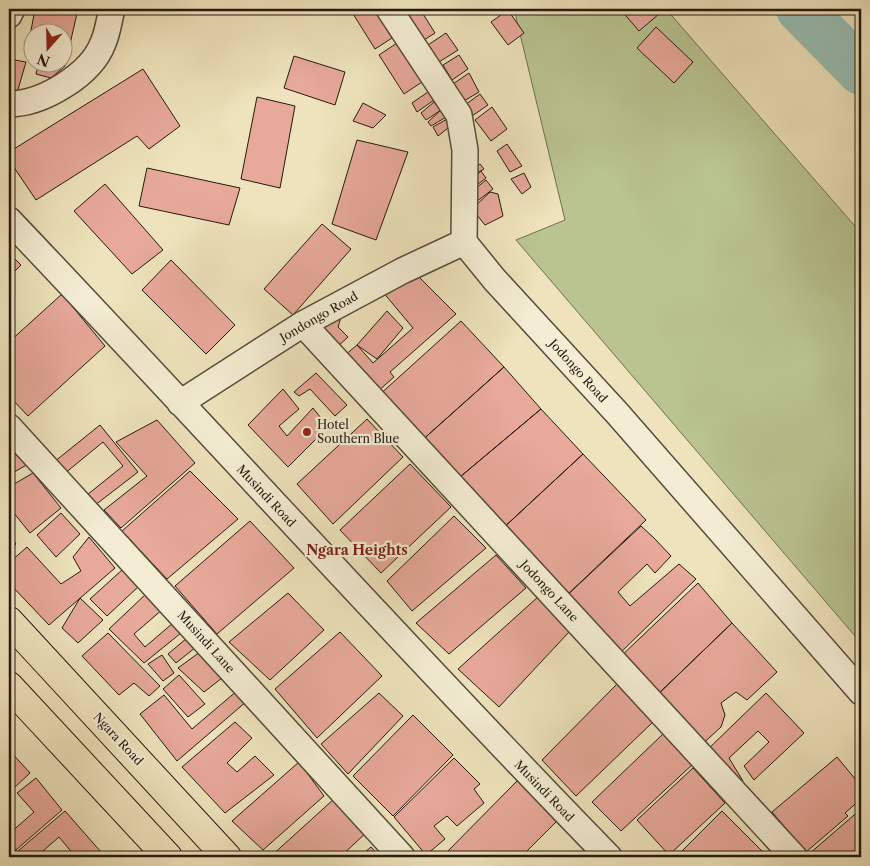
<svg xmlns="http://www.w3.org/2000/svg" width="870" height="866" viewBox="0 0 870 866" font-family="'Libre Caslon Text',serif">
	<rect width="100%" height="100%" fill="#eee3bc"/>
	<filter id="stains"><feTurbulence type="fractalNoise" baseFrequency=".004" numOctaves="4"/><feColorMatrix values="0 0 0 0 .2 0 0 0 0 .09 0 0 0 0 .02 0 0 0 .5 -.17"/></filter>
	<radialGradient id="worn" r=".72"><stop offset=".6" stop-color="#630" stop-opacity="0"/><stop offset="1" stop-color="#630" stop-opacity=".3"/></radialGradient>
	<path fill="#b9c491" stroke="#6e6f51" d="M 514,9 L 666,9 L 861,233 L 861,643 L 516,240 L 565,220 Z"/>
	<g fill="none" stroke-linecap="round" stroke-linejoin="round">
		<path stroke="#99beb4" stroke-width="48" d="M 800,9 L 861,71"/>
	</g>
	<path fill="#e7a99a" stroke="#241a11" d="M 35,9 L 78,9 L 65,66 L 51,78 L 36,74 L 39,62 L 62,62 L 62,32 L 32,32 L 32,53 L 27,52 Z
		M 350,9 L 374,9 L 392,38 L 375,49 Z
		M 412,9 L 420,9 L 435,33 L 424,40 L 406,13 Z
		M 620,9 L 655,9 L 659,14 L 639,31 Z
		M 508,10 L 524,33 L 508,45 L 491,22 Z
		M 656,27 L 693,62 L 674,83 L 637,48 Z
		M 446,33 L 458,50 L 439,62 L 428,45 Z
		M 397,43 L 422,82 L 404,94 L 379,55 Z
		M 459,55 L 468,69 L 452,80 L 443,65 Z
		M 294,56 L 345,72 L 335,105 L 284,88 Z
		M 9,59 L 26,62 L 17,93 L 9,92 Z
		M 143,69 L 180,126 L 149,149 L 137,136 L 36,200 L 9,160 L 9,152 Z
		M 469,73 L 479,92 L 464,101 L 453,84 Z
		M 428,92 L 434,100 L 417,112 L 412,103 Z
		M 480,94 L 488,105 L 472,116 L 465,105 Z
		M 257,97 L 295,106 L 280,188 L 241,179 Z
		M 434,102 L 441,110 L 426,120 L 421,113 Z
		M 363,103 L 386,115 L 373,128 L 353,121 Z
		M 492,107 L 507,129 L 491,141 L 475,120 Z
		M 442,109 L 448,116 L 431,126 L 428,122 Z
		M 449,118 L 453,124 L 438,136 L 433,127 Z
		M 357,140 L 408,152 L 376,240 L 332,224 Z
		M 507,144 L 522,166 L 510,172 L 497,151 Z
		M 480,164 L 484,169 L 469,178 L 468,173 Z
		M 147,168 L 240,188 L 229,225 L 139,206 Z
		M 481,171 L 486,178 L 473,188 L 468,182 Z
		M 524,173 L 531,187 L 522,194 L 511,179 Z
		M 486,180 L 493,189 L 476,202 L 470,193 Z
		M 105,184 L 163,250 L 132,274 L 74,211 Z
		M 490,192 L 498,194 L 503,216 L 485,225 L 472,209 Z
		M 322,224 L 351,249 L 293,315 L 264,289 Z
		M 9,253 L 21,265 L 9,277 Z
		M 171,260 L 235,325 L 206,354 L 142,290 Z
		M 413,271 L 456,314 L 390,372 L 394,377 L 376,393 L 344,356 L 357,345 L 373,363 L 413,328 L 382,291 Z
		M 62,294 L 105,346 L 28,416 L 9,396 L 9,342 Z
		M 387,311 L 403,328 L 377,359 L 357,345 Z
		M 342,314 L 338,327 L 348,337 L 336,348 L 314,323 Z
		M 461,321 L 504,367 L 419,443 L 377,397 Z
		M 504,367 L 541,409 L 454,482 L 419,443 Z
		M 316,373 L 347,405 L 335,416 L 310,389 L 299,396 L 294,392 Z
		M 283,389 L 299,409 L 279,426 L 287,436 L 313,408 L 328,427 L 288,467 L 248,425 Z
		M 541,409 L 583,454 L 500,531 L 454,482 Z
		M 367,419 L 403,457 L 333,524 L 297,484 Z
		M 157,420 L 195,463 L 121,528 L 104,510 L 147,476 L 116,442 Z
		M 100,425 L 138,472 L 90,509 L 82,499 L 123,466 L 103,442 L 64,474 L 54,462 Z
		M 9,442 L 30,463 L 9,475 Z
		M 583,454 L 646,520 L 565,597 L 500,531 Z
		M 410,464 L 451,507 L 381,573 L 340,530 Z
		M 190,471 L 238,519 L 167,579 L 122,531 Z
		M 33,473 L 61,508 L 30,533 L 9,507 L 9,487 Z
		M 61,513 L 80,534 L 56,557 L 37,535 Z
		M 454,516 L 486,548 L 412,611 L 387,581 Z
		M 250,521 L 294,568 L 217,634 L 175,586 Z
		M 641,526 L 654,538 L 671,556 L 655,573 L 647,564 L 618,592 L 630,606 L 679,564 L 696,579 L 617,656 L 561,601 Z
		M 9,535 L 16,544 L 9,550 Z
		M 89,537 L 115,568 L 49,625 L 9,583 L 9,563 L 27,547 L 61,584 L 81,571 L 73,557 Z
		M 496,555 L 526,588 L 449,654 L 416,623 Z
		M 122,570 L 139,586 L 107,616 L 90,599 Z
		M 698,583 L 732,623 L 654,698 L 619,658 Z
		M 147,593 L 163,609 L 134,634 L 145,647 L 173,623 L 181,633 L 144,663 L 109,629 Z
		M 288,593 L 324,630 L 270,680 L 229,642 Z
		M 539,596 L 570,631 L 499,707 L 458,669 Z
		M 80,598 L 103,620 L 78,643 L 62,628 Z
		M 732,623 L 777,672 L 747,700 L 736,692 L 721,703 L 725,715 L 721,727 L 698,748 L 654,698 Z
		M 340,632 L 382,676 L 317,738 L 275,689 Z
		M 108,633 L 160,686 L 149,696 L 134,683 L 119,695 L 82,656 Z
		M 187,638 L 196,647 L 176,663 L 168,654 Z
		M 200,652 L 222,678 L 204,692 L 178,668 Z
		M 162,655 L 174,673 L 163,681 L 148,664 Z
		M 179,675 L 205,704 L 188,717 L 163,689 Z
		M 618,683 L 655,720 L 576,796 L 542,760 Z
		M 238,690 L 247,701 L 177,761 L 140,714 L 164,695 L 192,729 Z
		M 379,693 L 403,716 L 348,774 L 321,744 Z
		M 766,693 L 804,733 L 754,780 L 744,766 L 769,742 L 758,731 L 729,758 L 743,781 L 733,789 L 703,754 Z
		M 413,715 L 453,755 L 393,816 L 353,776 Z
		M 235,722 L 252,738 L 227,763 L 237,772 L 255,756 L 274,775 L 225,813 L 182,767 Z
		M 663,734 L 694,763 L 621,831 L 592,802 Z
		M 9,750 L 30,773 L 14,788 L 9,783 Z
		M 837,757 L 861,786 L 861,799 L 845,813 L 848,816 L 806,852 L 772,812 Z
		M 454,758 L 480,784 L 474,789 L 484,803 L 457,826 L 447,816 L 434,826 L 445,839 L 426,855 L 394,817 Z
		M 299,762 L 324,796 L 263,850 L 232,821 Z
		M 693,768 L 725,803 L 669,855 L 637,820 Z
		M 36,778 L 62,810 L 9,856 L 9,834 L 34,812 L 17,793 Z
		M 517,781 L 557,821 L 521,857 L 442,857 Z
		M 334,799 L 367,832 L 340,857 L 270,857 Z
		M 861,809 L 861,857 L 812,857 L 809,854 Z
		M 65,811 L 101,852 L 95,857 L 71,857 L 74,855 L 59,837 L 36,857 L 11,857 Z
		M 722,811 L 764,853 L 760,857 L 676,857 Z
		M 371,847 L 380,857 L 359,857 Z"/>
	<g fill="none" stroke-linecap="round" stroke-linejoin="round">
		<g stroke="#564c3c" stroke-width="28">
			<path id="minor" d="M 389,9 L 459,115 L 465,150 L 464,242 L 494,279 L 617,413 L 861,692
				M 9,15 L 12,9
				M 9,104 C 42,104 91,75 103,43 C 108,32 109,20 112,9
				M 9,220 C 210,431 405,648 609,857
				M 303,324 L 794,857
				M 180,403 L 303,324 L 402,271 L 464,242
				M 9,427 L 402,857"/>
		</g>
		<g stroke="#241a11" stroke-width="30">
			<path id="major" d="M 9,621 L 227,857
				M 9,686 L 168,857"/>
		</g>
		<use href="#minor" stroke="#f4edd3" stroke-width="25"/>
		<use href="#major" stroke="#eee3bc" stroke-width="28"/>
	</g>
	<circle fill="#8f2418" stroke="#f4edd3" stroke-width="2" cx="307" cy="432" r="5"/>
	<g text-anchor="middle" stroke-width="4.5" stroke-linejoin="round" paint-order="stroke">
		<g font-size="12" fill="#241a11" stroke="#f4edd3">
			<text transform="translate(319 317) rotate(-30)" y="4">Jondongo Road</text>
			<text transform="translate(578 371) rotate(48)" y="4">Jodongo Road</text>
			<text transform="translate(266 496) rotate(47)" y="4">Musindi Road</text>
			<text transform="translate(549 591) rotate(47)" y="4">Jodongo Lane</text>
			<text transform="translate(206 642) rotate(48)" y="4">Musindi Lane</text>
			<text transform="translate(118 739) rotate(47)" y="4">Ngara Road</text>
			<text transform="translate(544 791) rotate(46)" y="4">Musindi Road</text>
		</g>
		<g font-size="12" fill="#241a11" stroke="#f4edd3" text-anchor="start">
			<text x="317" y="429">Hotel<tspan x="317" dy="14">Southern Blue</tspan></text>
		</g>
		<g font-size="14" font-weight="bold" fill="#7a1f14" stroke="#f4edd3">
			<text x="357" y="555">Ngara Heights</text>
		</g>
	</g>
	<rect width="870" height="866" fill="none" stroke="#eee3bc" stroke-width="30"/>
	<rect x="10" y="10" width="850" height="846" fill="none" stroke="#241a11" stroke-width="2.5"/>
	<rect x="15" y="15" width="840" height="836" fill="none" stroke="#241a11"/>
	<g transform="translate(48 48) rotate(200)"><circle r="24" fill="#f4edd3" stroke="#a19985"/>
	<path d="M0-4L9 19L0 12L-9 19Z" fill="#8f2418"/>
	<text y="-8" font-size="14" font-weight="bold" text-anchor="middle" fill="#241a11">N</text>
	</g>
	<rect width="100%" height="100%" filter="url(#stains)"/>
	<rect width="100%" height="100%" fill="url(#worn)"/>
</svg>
